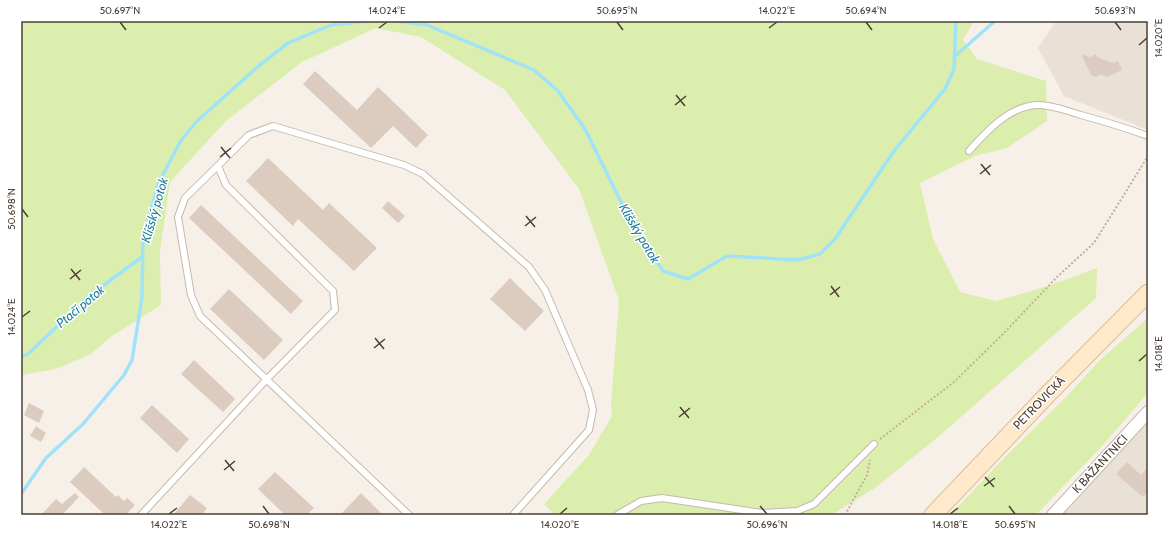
<svg xmlns="http://www.w3.org/2000/svg" width="1169" height="536" viewBox="0 0 1169 536" font-family="Cabin,sans-serif">
	<rect width="100%" height="100%" fill="#f6f0e9"/>
	<path fill="#eae1d6" d="M 1056,21 L 1148,21 L 1148,130 L 1064,96 L 1038,48 Z
		M 1148,402 L 1148,515 L 1044,515 Z"/>
	<path fill="#dceeae" d="M 21,21 L 974,21 L 963,40 L 977,59 L 1046,81 L 1047,121 L 1007,148 L 975,156 L 920,183 L 933,239 L 960,292 L 996,301 L 1048,286 L 1097,268 L 1096,298 L 944,432 L 875,488 L 831,515 L 555,515 L 544,504 L 589,455 L 612,416 L 611,405 L 619,300 L 579,189 L 505,90 L 421,37 L 376,28 L 302,62 L 226,121 L 170,182 L 160,252 L 161,305 L 112,336 L 91,354 L 56,369 L 21,375 Z
		M 1148,318 L 1148,393 L 1104,444 L 1036,515 L 950,515 L 1007,455 L 1069,394 L 1099,361 Z"/>
	<g fill="none" stroke-linecap="round" stroke-linejoin="round">
		<path stroke="#a0e3f8" stroke-width="3.5" d="M 396,21 L 427,25 L 534,70 L 558,91 L 585,129 L 628,216 L 663,271 L 688,279 L 727,256 L 797,260 L 820,254 L 835,239 L 894,151 L 945,89 L 954,69 L 956,21
			M 954,57 L 995,21
			M 21,357 L 28,354 L 89,296 L 142,257
			M 21,494 L 46,458 L 83,424 L 124,375 L 132,360 L 142,298 L 143,237 L 159,182 L 180,142 L 196,122 L 261,64 L 288,43 L 331,25 L 368,21"/>
	</g>
	<path fill="#dcccc0" d="M 1081,54 L 1090,57 L 1096,54 L 1097,57 L 1113,63 L 1118,61 L 1122,70 L 1107,77 L 1101,74 L 1096,77 L 1091,75 Z
		M 315,71 L 357,110 L 378,87 L 428,135 L 416,148 L 393,126 L 371,148 L 303,84 Z
		M 268,158 L 323,210 L 329,203 L 377,248 L 354,271 L 298,219 L 293,226 L 246,181 Z
		M 388,201 L 405,216 L 398,223 L 382,208 Z
		M 201,205 L 303,301 L 291,314 L 189,218 Z
		M 510,278 L 544,311 L 525,331 L 490,299 Z
		M 229,289 L 283,340 L 264,360 L 210,309 Z
		M 194,360 L 235,399 L 223,412 L 181,374 Z
		M 29,403 L 44,411 L 39,423 L 24,415 Z
		M 152,405 L 189,439 L 177,453 L 140,418 Z
		M 36,426 L 46,433 L 41,442 L 30,436 Z
		M 1127,462 L 1141,475 L 1148,467 L 1148,492 L 1143,497 L 1116,474 Z
		M 84,467 L 116,497 L 118,495 L 124,501 L 127,498 L 135,505 L 126,515 L 105,515 L 70,482 Z
		M 275,472 L 314,508 L 307,515 L 285,515 L 258,489 Z
		M 75,493 L 79,497 L 62,515 L 41,515 L 56,499 L 62,504 Z
		M 361,493 L 383,515 L 340,515 Z
		M 190,495 L 207,508 L 202,515 L 173,515 Z"/>
	<g fill="none" stroke-linecap="round" stroke-linejoin="round">
		<g stroke="#c6b9ad" stroke-width="8">
			<path id="service" d="M 969,151 C 987,131 1010,105 1039,105 C 1053,105 1067,111 1081,115 C 1103,121 1126,128 1148,136
				M 141,515 L 266,380 L 335,310 L 333,291 L 226,185 L 218,166
				M 409,515 L 200,316 L 191,295 L 178,217 L 185,198 L 249,135 L 273,126 L 404,165 L 423,174 L 529,267 L 545,290 L 588,390 L 593,410 L 589,430 L 513,515
				M 617,515 L 641,501 L 662,498 L 762,513 L 797,511 L 814,504 L 874,444"/>
		</g>
		<g stroke="#c6b9ad" stroke-width="14">
			<path id="minor" d="M 1053,515 L 1148,412"/>
		</g>
		<g stroke="#debe96" stroke-width="19">
			<path id="secondary" d="M 933,515 L 1050,392 L 1148,293"/>
		</g>
		<path stroke="#c6af9a" stroke-width="2" stroke-dasharray="2 2" stroke-linecap="butt" d="M 880,439 L 954,382 L 1004,333 L 1057,277 L 1094,243 L 1148,156
			M 845,515 L 867,475 L 870,460"/>
		<use href="#service" stroke="#fff" stroke-width="6"/>
		<use href="#minor" stroke="#fff" stroke-width="12"/>
		<use href="#secondary" stroke="#ffe9ca" stroke-width="17"/>
	</g>
	<path fill="none" stroke="#4b3f36" stroke-width="1.5" d="M 120,22 L 126,30M 617,22 L 623,30M 866,22 L 872,30M 1115,22 L 1121,30M 379,28 L 387,22M 769,28 L 777,22M 1139,45 L 1147,38M 676,95 L 685,106M 675,105 L 686,96M 221,147 L 230,158M 220,157 L 231,148M 981,164 L 990,175M 980,174 L 991,165M 22,209 L 28,217M 526,216 L 535,227M 525,226 L 536,217M 71,269 L 80,280M 70,279 L 81,270M 831,286 L 839,297M 830,295 L 840,287M 22,317 L 30,311M 375,338 L 384,349M 374,348 L 385,339M 1139,361 L 1147,354M 680,407 L 689,418M 679,417 L 690,408M 225,460 L 234,471M 224,470 L 235,461M 985,477 L 994,487M 984,486 L 995,478M 263,506 L 269,514M 760,506 L 767,514M 1009,506 L 1015,514M 169,514 L 177,508M 560,514 L 567,508M 950,514 L 958,508"/>
	<g text-anchor="middle" stroke-width="3" stroke-linejoin="round" paint-order="stroke">
		<g font-size="12" fill="#4b3f36" stroke="#fff">
			<text transform="translate(1039 403) rotate(-46)" y="4">PETROVICKÁ</text>
			<text transform="translate(1100 464) rotate(-47)" y="4">K BAŽANTNICI</text>
		</g>
		<g font-size="13" font-style="italic" fill="#1f7f9f" stroke="#fff">
			<text transform="translate(154 210) rotate(-74)" y="5">Klíšský potok</text>
			<text transform="translate(640 233) rotate(59)" y="5">Klíšský potok</text>
			<text transform="translate(80 306) rotate(-40)" y="5">Ptačí potok</text>
		</g>
	</g>
	<rect width="1169" height="536" fill="none" stroke="#ffffff" stroke-width="44"/>
	<rect x="22" y="22" width="1125" height="492" fill="none" stroke="#4b3f36" stroke-width="1.5"/>
	<g font-size="10" text-anchor="middle" fill="#4b3f36">
		<text x="120" y="14">50.697°N</text>
		<text x="387" y="14">14.024°E</text>
		<text x="617" y="14">50.695°N</text>
		<text x="777" y="14">14.022°E</text>
		<text x="866" y="14">50.694°N</text>
		<text x="1115" y="14">50.693°N</text>
		<text transform="translate(1158 38) rotate(-90)" y="4">14.020°E</text>
		<text transform="translate(11 209) rotate(-90)" y="4">50.698°N</text>
		<text transform="translate(11 317) rotate(-90)" y="4">14.024°E</text>
		<text transform="translate(1158 354) rotate(-90)" y="4">14.018°E</text>
		<text x="169" y="528">14.022°E</text>
		<text x="269" y="528">50.698°N</text>
		<text x="560" y="528">14.020°E</text>
		<text x="767" y="528">50.696°N</text>
		<text x="950" y="528">14.018°E</text>
		<text x="1015" y="528">50.695°N</text>
	</g>
</svg>
